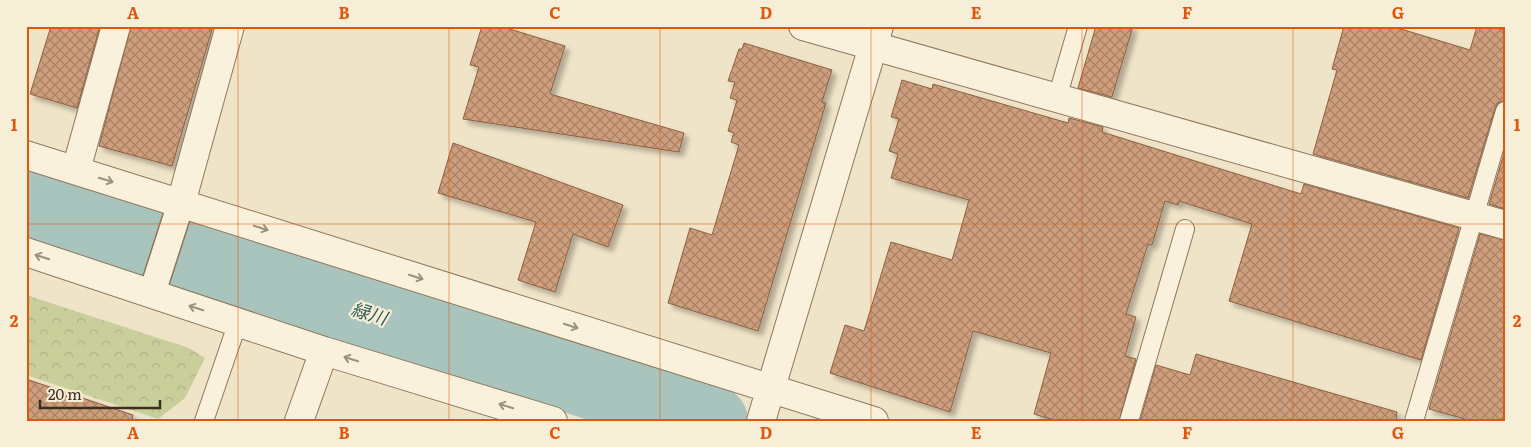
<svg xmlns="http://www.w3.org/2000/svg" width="1531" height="447" viewBox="0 0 1531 447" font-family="Literata,'Noto Sans JP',serif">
	<defs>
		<pattern id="forest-crowns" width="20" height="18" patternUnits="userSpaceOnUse" patternTransform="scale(1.25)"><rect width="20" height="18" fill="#c9cf9b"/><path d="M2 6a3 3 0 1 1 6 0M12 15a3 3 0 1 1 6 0" fill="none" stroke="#aeb285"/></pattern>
		<pattern id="building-cross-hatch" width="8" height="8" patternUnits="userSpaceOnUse" patternTransform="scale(1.25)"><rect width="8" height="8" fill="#cf9f7d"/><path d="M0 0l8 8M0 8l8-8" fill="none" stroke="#a98266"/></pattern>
		<filter id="shadow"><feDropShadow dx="4.5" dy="4.5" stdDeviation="2.5" flood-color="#0004"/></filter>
	</defs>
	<rect width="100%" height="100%" fill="#f0e4c8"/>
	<path fill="url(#forest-crowns)" d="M 26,295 L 189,348 L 205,358 L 185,398 L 158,419 L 26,375 Z"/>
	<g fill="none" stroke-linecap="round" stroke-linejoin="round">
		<path stroke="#a9c4bc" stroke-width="72" d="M 26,206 L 712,421"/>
	</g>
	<path fill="url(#building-cross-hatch)" stroke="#8d5f41" filter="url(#shadow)" d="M 51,26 L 100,26 L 77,108 L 30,94 Z
		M 131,26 L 213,26 L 172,166 L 99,146 Z
		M 482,26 L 500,26 L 565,46 L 550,94 L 684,133 L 679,152 L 463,119 L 479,67 L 470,65 Z
		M 1096,26 L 1133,26 L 1112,97 L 1078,88 Z
		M 1344,26 L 1391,26 L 1470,50 L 1477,26 L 1491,26 L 1505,30 L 1505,101 L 1498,103 L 1495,108 L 1468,198 L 1313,154 L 1337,70 L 1332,69 Z
		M 744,43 L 832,70 L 822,102 L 826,103 L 758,331 L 668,303 L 690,228 L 712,235 L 739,145 L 731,142 L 734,133 L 728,131 L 737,100 L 730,98 L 735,82 L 728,81 L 739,49 L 742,49 Z
		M 902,80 L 932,89 L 933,84 L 1068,123 L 1069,118 L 1103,127 L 1102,132 L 1301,194 L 1304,184 L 1459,228 L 1421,360 L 1229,301 L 1252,224 L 1179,201 L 1178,205 L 1165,201 L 1152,245 L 1148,244 L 1126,314 L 1136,317 L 1125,356 L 1136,359 L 1119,421 L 1057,421 L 1034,414 L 1051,353 L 973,331 L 950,412 L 830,373 L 845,325 L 864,331 L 891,242 L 952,260 L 969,200 L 891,178 L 898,154 L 889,151 L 899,119 L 891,117 Z
		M 453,143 L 623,205 L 608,247 L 573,234 L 555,292 L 518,280 L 536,222 L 438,193 Z
		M 1505,150 L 1505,209 L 1489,204 Z
		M 1480,234 L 1505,240 L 1505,421 L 1472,421 L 1429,409 Z
		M 1196,354 L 1397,412 L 1396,421 L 1140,421 L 1156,365 L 1190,375 Z
		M 26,379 L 133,415 L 132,421 L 26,421 Z"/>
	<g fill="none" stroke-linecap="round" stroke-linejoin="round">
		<g stroke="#8d765c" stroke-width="20">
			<path id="service" d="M 1057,98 L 1078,26
				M 204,421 L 238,322
				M 1129,421 L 1185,229
				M 1414,421 L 1505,111"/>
		</g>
		<g stroke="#8d765c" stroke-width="29">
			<path id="pedestrian" d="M 152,293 L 181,203"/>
		</g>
		<g stroke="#8d765c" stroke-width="30">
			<path id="minor" d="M 803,26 L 1505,225
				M 26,155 L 874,421
				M 76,170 L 116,26
				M 181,203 L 230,26
				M 26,252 L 324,351 L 553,421
				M 299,421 L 324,351"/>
		</g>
		<g stroke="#8d765c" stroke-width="30">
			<path id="tertiary" d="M 761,421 L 879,26"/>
		</g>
		<use href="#service" stroke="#faf1dc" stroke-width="18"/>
		<use href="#pedestrian" stroke="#faf1dc" stroke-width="26"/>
		<use href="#minor" stroke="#faf1dc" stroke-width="28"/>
		<use href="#tertiary" stroke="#faf1dc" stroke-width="28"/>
	</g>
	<defs><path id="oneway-shaft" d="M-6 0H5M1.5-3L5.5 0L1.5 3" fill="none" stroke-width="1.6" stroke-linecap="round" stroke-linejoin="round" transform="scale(1.25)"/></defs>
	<g stroke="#9c907e">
		<use href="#oneway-shaft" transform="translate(106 180) rotate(17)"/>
		<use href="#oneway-shaft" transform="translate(261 228) rotate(18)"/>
		<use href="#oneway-shaft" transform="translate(42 257) rotate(-162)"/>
		<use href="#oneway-shaft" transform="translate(416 277) rotate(18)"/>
		<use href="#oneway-shaft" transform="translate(196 308) rotate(-162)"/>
		<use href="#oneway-shaft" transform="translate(571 326) rotate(18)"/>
		<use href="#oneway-shaft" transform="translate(351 359) rotate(-163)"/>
		<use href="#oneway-shaft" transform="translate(506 406) rotate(-163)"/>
	</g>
	<path fill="none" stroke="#df570d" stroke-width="1" stroke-opacity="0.55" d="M 238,26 L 238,421M 449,26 L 449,421M 660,26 L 660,421M 871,26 L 871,421M 1082,26 L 1082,421M 1293,26 L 1293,421M 26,224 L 1505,224"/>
	<g text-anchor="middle" stroke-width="4.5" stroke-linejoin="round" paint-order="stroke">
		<g font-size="18" font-style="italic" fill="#2f5d5a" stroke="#f7eed8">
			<text transform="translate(369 314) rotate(17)" y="6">緑川</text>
		</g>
	</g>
	<rect width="1531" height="447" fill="none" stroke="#f7eed8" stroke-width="55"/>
	<path d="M40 400v8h120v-8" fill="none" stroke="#3d2e20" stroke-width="2.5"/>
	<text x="48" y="400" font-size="15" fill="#3d2e20" stroke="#f7eed8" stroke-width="4" paint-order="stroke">20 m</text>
	<rect x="28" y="28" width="1476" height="392" fill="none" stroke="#df570d" stroke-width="2"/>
	<g font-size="16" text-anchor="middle" font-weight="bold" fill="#df570d">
		<text x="133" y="19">A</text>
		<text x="344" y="19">B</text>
		<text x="555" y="19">C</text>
		<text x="766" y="19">D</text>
		<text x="976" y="19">E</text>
		<text x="1187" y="19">F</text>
		<text x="1398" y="19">G</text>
		<text x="14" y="131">1</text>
		<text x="1517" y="131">1</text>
		<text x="14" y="327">2</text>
		<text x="1517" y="327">2</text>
		<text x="133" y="439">A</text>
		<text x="344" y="439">B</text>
		<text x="555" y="439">C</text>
		<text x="766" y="439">D</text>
		<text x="976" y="439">E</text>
		<text x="1187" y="439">F</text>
		<text x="1398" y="439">G</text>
	</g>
</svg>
